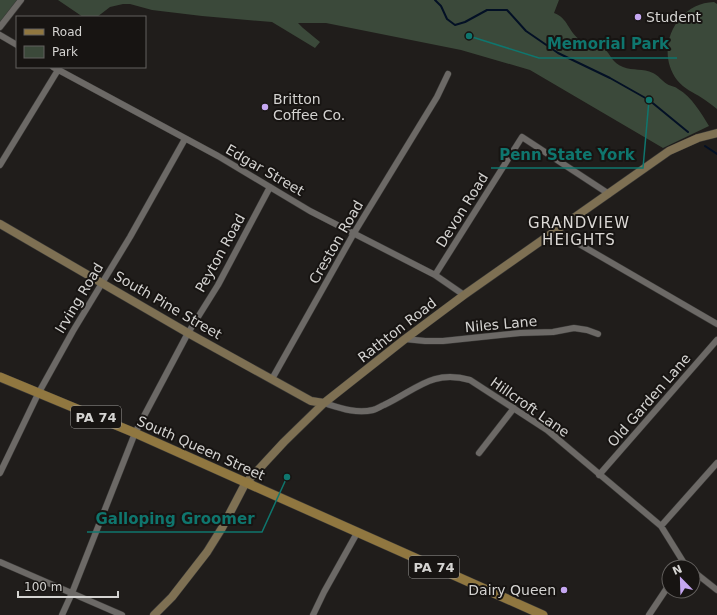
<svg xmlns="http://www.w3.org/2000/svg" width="717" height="615" viewBox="0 0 717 615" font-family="'DejaVu Sans',sans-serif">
	<rect width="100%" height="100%" fill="#201d1b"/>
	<path fill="#3b493a" d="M 0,0 L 21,0 L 0,27 Z
		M 58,0 L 559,0 L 554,13 C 568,18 568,31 579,39 C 587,44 597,41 604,48 C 611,55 612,63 623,67 C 633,71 643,68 653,73 C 658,75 662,81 667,84 C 670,86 675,86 678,89 C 692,97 701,113 709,126 L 663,148 L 530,70 L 461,50 L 326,23 L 298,23 L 303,28 L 320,42 L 315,48 L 272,22 L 202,16 L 152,10 L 130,4 L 123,4 L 110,7 L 97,17 L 83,17 Z
		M 714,2 L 717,4 L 717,109 C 712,105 707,101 702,98 C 693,92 684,89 677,80 C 654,49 676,3 714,2 Z"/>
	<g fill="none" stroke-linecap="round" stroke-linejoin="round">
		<path stroke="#031025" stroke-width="2" d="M 435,0 L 441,6 L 447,19 L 455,25 L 465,22 L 487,10 L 507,10 L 526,31 L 558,53 L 610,78 L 649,100 L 688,132
			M 705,146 L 717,154"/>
		<g stroke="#3a3937" stroke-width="7">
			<path id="street" d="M 0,27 L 21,0
				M 0,35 L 17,45
				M 53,67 L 218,156 L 310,211 L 435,275 L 464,295
				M 0,165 L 58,70
				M 555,230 L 717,324
				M 435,275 L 522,137 L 609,194
				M 405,339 L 425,341 L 443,341 L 520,333 L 553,332 L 574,328 L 587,330 L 598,334
				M 272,379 L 354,233 L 437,97 L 448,74
				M 324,403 C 340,408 356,414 373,410 C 377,409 381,406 384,405 C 416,390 432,369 470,380 L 547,430 L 661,526 L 684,563 L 689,567
				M 479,453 L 514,408
				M 0,473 L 38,394 L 73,331 L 130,237 L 185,139
				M 599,475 L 717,340
				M 661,526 L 717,463
				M 0,562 L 122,615
				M 693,571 L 717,590
				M 62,615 L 72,593 L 135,433 L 188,333 L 218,285 L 270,187
				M 313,615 L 324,592 L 357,533
				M 649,615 L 669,585"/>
		</g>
		<g stroke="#3a3937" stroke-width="9">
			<path id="secondary" d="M 0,224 L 188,333 L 311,401 L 324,403
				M 154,615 L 172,597 L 207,552 L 222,528 L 245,484 L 284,442 L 324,403 L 405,339 L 464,295 L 669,151 L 698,138 L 717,133"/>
		</g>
		<g stroke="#3a3937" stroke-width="10">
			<path id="primary" d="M 0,377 L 135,433 L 543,615"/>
		</g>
		<use href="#street" stroke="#6c6966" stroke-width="6"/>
		<use href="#secondary" stroke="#7e7053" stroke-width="8"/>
		<use href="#primary" stroke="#907740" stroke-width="9"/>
	</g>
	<g fill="#c5a7f1" stroke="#171412" stroke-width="1.5">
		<circle cx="638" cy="17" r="4"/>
		<circle cx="265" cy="107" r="4"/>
		<circle cx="564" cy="590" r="4"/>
	</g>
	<g text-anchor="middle" stroke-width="4" stroke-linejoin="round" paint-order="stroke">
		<g fill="#171412" stroke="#9b9a98" stroke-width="1">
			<rect x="71" y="406" width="50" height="22" rx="3"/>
			<rect x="409" y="556" width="50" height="22" rx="3"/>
		</g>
		<g font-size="13" font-weight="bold" fill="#d4d3d1">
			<text x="96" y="422">PA 74</text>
			<text x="434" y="572">PA 74</text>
		</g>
		<g font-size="14" fill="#d4d3d1" stroke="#171412" text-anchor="start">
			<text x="646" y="22">Student</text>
			<text x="273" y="104">Britton<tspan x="273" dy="16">Coffee Co.</tspan></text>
			<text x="556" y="595" text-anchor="end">Dairy Queen</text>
		</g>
		<g font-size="14" fill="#d4d3d1" stroke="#171412">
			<text transform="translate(265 170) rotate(30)" y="5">Edgar Street</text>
			<text transform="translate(462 210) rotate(-58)" y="5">Devon Road</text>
			<text transform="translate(336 242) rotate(-60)" y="5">Creston Road</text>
			<text transform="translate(220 253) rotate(-61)" y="5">Peyton Road</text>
			<text transform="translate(79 298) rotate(-59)" y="5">Irving Road</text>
			<text transform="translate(168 305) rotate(30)" y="5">South Pine Street</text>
			<text transform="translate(501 324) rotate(-5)" y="5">Niles Lane</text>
			<text transform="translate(397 330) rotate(-38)" y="5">Rathton Road</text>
			<text transform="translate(649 400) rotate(-49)" y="5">Old Garden Lane</text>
			<text transform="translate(530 407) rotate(35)" y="5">Hillcroft Lane</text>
			<text transform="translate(201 448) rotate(24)" y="5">South Queen Street</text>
		</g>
		<g font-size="15" letter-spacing="1" fill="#dbd8d5" stroke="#171412">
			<text x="579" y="228">GRANDVIEW<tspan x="579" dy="17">HEIGHTS</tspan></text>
		</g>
	</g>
	<path fill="none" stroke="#0f766e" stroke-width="1.5" d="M469 36L539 58H677M649 100L643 168H491M287 477L262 532H87"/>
	<g fill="#0f766e" stroke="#171412" stroke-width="1.5">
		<circle cx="469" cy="36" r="4"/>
		<circle cx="649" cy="100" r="4"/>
		<circle cx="287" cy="477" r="4"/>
	</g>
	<g font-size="15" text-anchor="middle" font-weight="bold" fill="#0f766e" stroke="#171412" stroke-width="4" stroke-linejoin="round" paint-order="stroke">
		<text x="608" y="49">Memorial Park</text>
		<text x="567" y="160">Penn State York</text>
		<text x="175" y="524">Galloping Groomer</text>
	</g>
	<rect x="16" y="16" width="130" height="52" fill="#171412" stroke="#63605e"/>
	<rect x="24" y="29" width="20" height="6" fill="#907740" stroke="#63605e"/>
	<text x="52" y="36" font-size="12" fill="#d4d3d1">Road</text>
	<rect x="24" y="46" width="20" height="12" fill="#3b493a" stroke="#63605e"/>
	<text x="52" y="56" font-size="12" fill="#d4d3d1">Park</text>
	<g transform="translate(681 579) rotate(337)"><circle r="19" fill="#171412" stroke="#63605e"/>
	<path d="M0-3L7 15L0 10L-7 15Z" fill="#c5a7f1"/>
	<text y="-6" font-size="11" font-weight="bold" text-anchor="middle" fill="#d4d3d1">N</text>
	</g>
	<path d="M18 591v6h100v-6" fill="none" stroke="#d4d3d1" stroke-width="2"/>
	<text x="24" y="591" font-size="12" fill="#d4d3d1" stroke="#171412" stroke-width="3" paint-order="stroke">100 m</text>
</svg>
